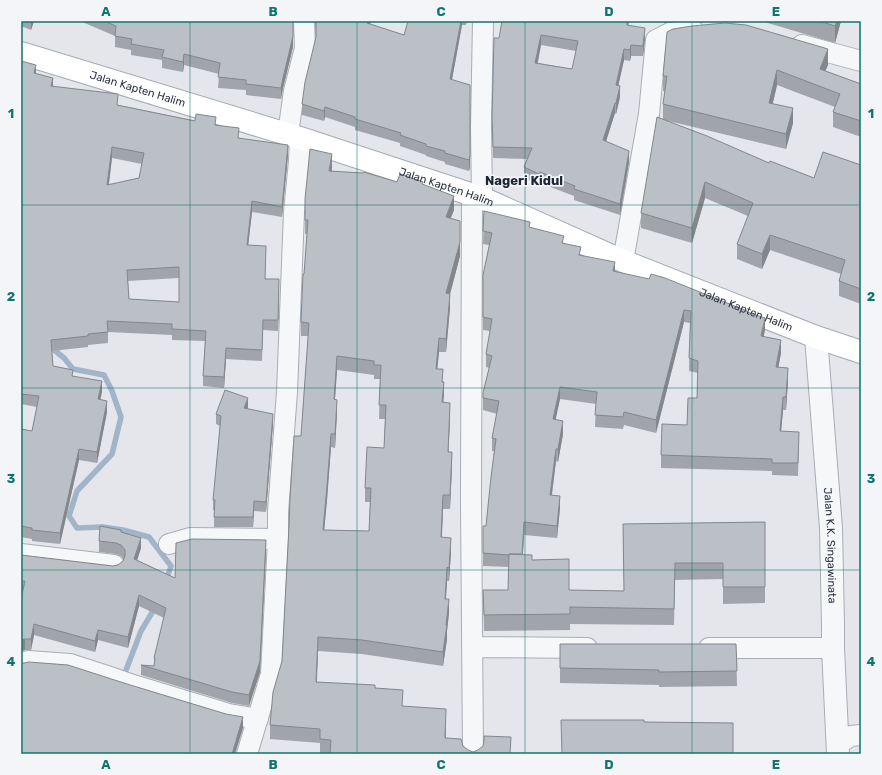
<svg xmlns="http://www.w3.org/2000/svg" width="882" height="775" viewBox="0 0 882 775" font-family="Rubik,sans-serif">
	<rect width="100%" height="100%" fill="#e4e6eb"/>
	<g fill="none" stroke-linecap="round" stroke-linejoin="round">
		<path stroke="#a2b4c8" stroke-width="5.5" d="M 51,346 L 53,349 L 64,358 L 73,369 L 104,375 L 112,391 L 121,417 L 112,454 L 77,491 L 69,516 L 77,528 L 103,527 L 123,530 L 149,537 L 171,566 L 166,581
			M 123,678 L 141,631 L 156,606"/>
		<g stroke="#a9adb5" stroke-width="22">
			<path id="minor" d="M 802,45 L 861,61
				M 288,134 L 294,91 L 305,48 L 304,21
				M 472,194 L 471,501 L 473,754
				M 482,198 L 481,128 L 483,21
				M 623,261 L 649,114 L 656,40 L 670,33 L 693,30
				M 169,544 L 190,538 L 278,539
				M 21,554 L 114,565
				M 473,647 L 587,648
				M 709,648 L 833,648
				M 21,663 L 28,661 L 70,664 L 107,676 L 130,684 L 229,714 L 258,719
				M 838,744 L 851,736 L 861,735
				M 247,754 L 271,674 L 278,539 L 278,512 L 287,392 L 294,212 L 299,161 L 300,138"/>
		</g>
		<g stroke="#a9adb5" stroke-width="24">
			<g id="tertiary">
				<path id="s1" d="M 816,337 L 831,528 L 833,625 L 833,648 L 838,754"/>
			</g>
		</g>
		<g stroke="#a4abb5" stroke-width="24">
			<g id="primary">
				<path id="s2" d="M 21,53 L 300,138 L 482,198 L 623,261 L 816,337 L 861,352"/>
			</g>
		</g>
		<use href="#minor" stroke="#f6f7f9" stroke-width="20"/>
		<use href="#tertiary" stroke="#f6f7f9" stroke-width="22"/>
		<use href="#primary" stroke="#fff" stroke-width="22"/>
	</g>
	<path fill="#a1a5ab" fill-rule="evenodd" d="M 21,21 L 34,21 L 31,30 L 21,26 Z
		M 80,21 L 293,21 L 293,47 L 283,88 L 281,99 L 246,95 L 246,90 L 218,88 L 219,74 L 184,65 L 183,72 L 162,68 L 162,60 L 131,55 L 131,50 L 115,47 L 115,36 Z
		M 315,21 L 371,21 L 370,24 L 404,35 L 408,21 L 467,21 L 466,25 L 462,25 L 452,80 L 470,85 L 470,167 L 469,171 L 445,164 L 445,162 L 426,156 L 426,155 L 400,146 L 400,143 L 355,130 L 355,127 L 325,117 L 324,121 L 302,115 L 302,104 L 316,38 Z
		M 761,21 L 841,21 L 835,43 Z
		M 629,25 L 645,39 L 643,56 L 631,56 L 630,61 L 624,60 L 618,86 L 620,97 L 616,114 L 615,113 L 606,141 L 629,162 L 620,215 L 574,200 L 574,196 L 540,183 L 539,185 L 524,178 L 524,167 L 527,159 L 493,158 L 492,117 L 499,38 ZM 541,45 L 576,51 L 572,69 L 538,63 Z
		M 21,61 L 36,74 L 53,86 L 118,105 L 216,125 L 239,138 L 288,155 L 282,217 L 252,212 L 248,245 L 266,279 L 279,290 L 278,331 L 263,330 L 262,361 L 226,359 L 224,388 L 203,386 L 203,376 L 205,341 L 172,340 L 172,335 L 108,332 L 108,343 L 88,345 L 88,347 L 52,351 L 53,366 L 73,376 L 102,392 L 100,400 L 107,412 L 97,463 L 79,460 L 60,544 L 32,541 L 32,539 L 21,537 L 21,429 L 32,431 L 37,407 L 21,404 ZM 112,158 L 142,164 L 139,178 L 109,185 ZM 179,278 L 179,302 L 129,299 L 128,281 Z
		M 828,65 L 825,71 L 861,84 L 861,137 L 833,127 L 833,112 L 835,107 L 777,85 L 773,103 L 793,123 L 786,149 L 664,120 L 769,163 L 814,178 L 861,165 L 861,304 L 839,296 L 839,281 L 841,274 L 770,250 L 762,269 L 737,259 L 737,244 L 748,216 L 705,198 L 692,243 L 641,228 L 641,213 L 642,207 L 663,119 L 663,104 L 665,91 L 663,91 L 663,76 Z
		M 332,168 L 332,171 L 397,182 L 423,185 L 454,210 L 450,218 L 460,221 L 460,256 L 450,294 L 450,308 L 446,352 L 439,352 L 437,369 L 443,382 L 443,403 L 450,417 L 448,452 L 452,465 L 450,509 L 443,509 L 442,537 L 451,552 L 449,581 L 447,581 L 446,599 L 449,613 L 447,631 L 447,639 L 443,666 L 362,654 L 318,651 L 317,682 L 375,688 L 403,706 L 446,723 L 446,738 L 463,746 L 468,750 L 473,752 L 511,754 L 320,753 L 320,743 L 270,739 L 270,725 L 282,661 L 301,436 L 308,336 L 301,336 L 301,322 L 307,234 L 305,234 L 305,220 ZM 337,370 L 374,375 L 374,379 L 380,379 L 379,419 L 385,419 L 384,448 L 365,488 L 365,502 L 370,502 L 369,531 L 324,530 L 327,500 L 331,447 L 335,448 L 337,413 L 335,399 Z
		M 484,211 L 530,227 L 564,243 L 581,255 L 615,271 L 747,312 L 765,330 L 763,337 L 781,353 L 778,368 L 788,381 L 786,410 L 783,410 L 781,431 L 799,444 L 798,476 L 772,475 L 772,471 L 661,468 L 661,455 L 687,425 L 697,398 L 698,373 L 689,371 L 690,323 L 684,322 L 656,433 L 624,425 L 623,429 L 595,427 L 596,404 L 560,399 L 555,420 L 563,434 L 558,462 L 556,461 L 552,495 L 560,508 L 557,538 L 524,535 L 523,555 L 532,560 L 569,590 L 624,591 L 623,524 L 765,522 L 765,603 L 723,604 L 723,579 L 675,580 L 674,625 L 570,624 L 570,630 L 484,631 L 483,590 L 508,590 L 509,567 L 483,566 L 483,526 L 486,526 L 494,451 L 492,451 L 492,438 L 497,414 L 483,410 L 483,393 L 489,368 L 486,367 L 486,354 L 490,331 L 483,330 L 483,275 L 489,245 L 483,244 Z
		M 248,408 L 248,409 L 273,424 L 266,512 L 254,511 L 253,527 L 214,527 L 214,510 L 213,510 L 213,500 L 220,426 L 216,424 L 216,414 Z
		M 121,532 L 141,548 L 137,560 L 175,578 L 266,550 L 260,672 L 249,706 L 232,703 L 141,675 L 141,665 L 154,666 L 154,658 L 164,618 L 139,606 L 128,648 L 98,640 L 95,652 L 34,635 L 31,650 L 25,650 L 21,651 L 21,599 L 23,592 L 21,592 L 21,555 L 113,566 L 118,565 L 123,561 L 124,560 L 121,556 L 116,554 L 99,552 L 99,541 Z
		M 560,644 L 736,644 L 737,686 L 659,687 L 659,685 L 560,683 Z"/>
	<path fill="#83868b" d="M 31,21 L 34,21 L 31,30 Z
		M 368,21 L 371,21 L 367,34 L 367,23 Z
		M 461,21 L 462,21 L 462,25 L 450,90 L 450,79 Z
		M 627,21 L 629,21 L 627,36 Z
		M 664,21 L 668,21 L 668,22 L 664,23 Z
		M 837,21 L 841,21 L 835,43 L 835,26 Z
		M 645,28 L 645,39 L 643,56 L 643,46 Z
		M 541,35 L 541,45 L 535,73 L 535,63 Z
		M 293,36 L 293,47 L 283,88 L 281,99 L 281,88 L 283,78 Z
		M 631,45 L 631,56 L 630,61 L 630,50 Z
		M 624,49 L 624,60 L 616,96 L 616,85 Z
		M 828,49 L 828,65 L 820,84 L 820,69 Z
		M 184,54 L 184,65 L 183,72 L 183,62 Z
		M 36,65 L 36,76 L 34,73 Z
		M 777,70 L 777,85 L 769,118 L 769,103 Z
		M 53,78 L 53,89 L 51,86 Z
		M 620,86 L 620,97 L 616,114 L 616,103 Z
		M 615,103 L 615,113 L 603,151 L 603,140 Z
		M 325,107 L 325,117 L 324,121 L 324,111 Z
		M 793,108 L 793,123 L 786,149 L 786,134 Z
		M 288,145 L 288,155 L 282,217 L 282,207 Z
		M 112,147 L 112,158 L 107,196 L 107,185 Z
		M 629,151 L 629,162 L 620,215 L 620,204 Z
		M 332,154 L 332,168 L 329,185 L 329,171 Z
		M 470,156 L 470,167 L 469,171 L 469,160 Z
		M 540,172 L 540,183 L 539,185 L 539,174 Z
		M 705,182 L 705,198 L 692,243 L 692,228 Z
		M 454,196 L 454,210 L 446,231 L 446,217 Z
		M 252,201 L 252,212 L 247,256 L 247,245 Z
		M 770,235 L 770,250 L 762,269 L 762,254 Z
		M 460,242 L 460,256 L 450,294 L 450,308 L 446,352 L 446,293 Z
		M 615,262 L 615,275 L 613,271 Z
		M 279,279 L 279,290 L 278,331 L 278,320 Z
		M 684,310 L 684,322 L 656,433 L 656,420 Z
		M 765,318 L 765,330 L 761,349 L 761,336 Z
		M 439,338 L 439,352 L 436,383 L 436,369 Z
		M 781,340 L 781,353 L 776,380 L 776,367 Z
		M 226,348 L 226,359 L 224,388 L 224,377 Z
		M 337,356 L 337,370 L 334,413 L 334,399 Z
		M 788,368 L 788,381 L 786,410 L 786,397 Z
		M 102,381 L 102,392 L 98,410 L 98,399 Z
		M 444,382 L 444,396 L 442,416 L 442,402 Z
		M 560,387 L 560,399 L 553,432 L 553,419 Z
		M 783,397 L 783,410 L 780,444 L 780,431 Z
		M 248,398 L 248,408 L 244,418 L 244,408 Z
		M 337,400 L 337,413 L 335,448 L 335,434 Z
		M 107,401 L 107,412 L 97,463 L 97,452 Z
		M 450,403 L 450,417 L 448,465 L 448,452 Z
		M 273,414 L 273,424 L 266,512 L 266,502 Z
		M 563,421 L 563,434 L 558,462 L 558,449 Z
		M 331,434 L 331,447 L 327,500 L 323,544 L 323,530 Z
		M 79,449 L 79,460 L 60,544 L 60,533 Z
		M 556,449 L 556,461 L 550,507 L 550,495 Z
		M 452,452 L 452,465 L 450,509 L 450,495 Z
		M 443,495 L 443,509 L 441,551 L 441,537 Z
		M 560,496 L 560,508 L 557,538 L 557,526 Z
		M 254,501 L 254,511 L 253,527 L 253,517 Z
		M 524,522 L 524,535 L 522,568 L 522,556 Z
		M 141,538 L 141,548 L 134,570 L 134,559 Z
		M 451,538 L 451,552 L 449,581 L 449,568 Z
		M 266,540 L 266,550 L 260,672 L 249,706 L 249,695 Z
		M 447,567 L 447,581 L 445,612 L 445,599 Z
		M 139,595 L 139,606 L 128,648 L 128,637 Z
		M 449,599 L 449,613 L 447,631 L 447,639 L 443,666 L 443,652 Z
		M 34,624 L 34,635 L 31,650 L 31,639 Z
		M 98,630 L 98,640 L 95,652 L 95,641 Z
		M 318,637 L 318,651 L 316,696 L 316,682 Z
		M 25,639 L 25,650 L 21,651 L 21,640 Z
		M 446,709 L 446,723 L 445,751 L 445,738 Z
		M 243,717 L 243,728 L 235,754 L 232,754 Z"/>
	<path fill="#bbc0c7" stroke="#83868b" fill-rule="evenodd" d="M 104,21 L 293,21 L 293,36 L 283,78 L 281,88 L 246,84 L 246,80 L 218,77 L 220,63 L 184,54 L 183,62 L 162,57 L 164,50 L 131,44 L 132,39 L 115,36 L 116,26 Z
		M 316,21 L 368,21 L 367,23 L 404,35 L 408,21 L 461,21 L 450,79 L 470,85 L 470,156 L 469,160 L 445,153 L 445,151 L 426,146 L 426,144 L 400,135 L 401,133 L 355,119 L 355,117 L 325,107 L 324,111 L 302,104 L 305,82 L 316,37 Z
		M 502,21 L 627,21 L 627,25 L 645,28 L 643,46 L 631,45 L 630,50 L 624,49 L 616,85 L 620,86 L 616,103 L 615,103 L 603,140 L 629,151 L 620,204 L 574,189 L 575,186 L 540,172 L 539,174 L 524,167 L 532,148 L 493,147 L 492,117 L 494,38 L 499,38 ZM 541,35 L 578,41 L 572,69 L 535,63 Z
		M 819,21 L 837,21 L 835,26 Z
		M 725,23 L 746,25 L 828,49 L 820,69 L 861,84 L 861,121 L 833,112 L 840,94 L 777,70 L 769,103 L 793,108 L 786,134 L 663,104 L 667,76 L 663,76 L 667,32 L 673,29 L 692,26 Z
		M 21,61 L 36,65 L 34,73 L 53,78 L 51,86 L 118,94 L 117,105 L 195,121 L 196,114 L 216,117 L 215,125 L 239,128 L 238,138 L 288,145 L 282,207 L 252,201 L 247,245 L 266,246 L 265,279 L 279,279 L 278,320 L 263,320 L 262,350 L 226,348 L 224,377 L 203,376 L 206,331 L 172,329 L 172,324 L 107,321 L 108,332 L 88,334 L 88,336 L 51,340 L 53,366 L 73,370 L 72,376 L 102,381 L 98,399 L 107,401 L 97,452 L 79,449 L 60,533 L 32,530 L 32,528 L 21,526 L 21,429 L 32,431 L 39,396 L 21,394 ZM 112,147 L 144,153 L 139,178 L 107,185 ZM 179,267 L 179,302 L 129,299 L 127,270 Z
		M 657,117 L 707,136 L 769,163 L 770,161 L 814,178 L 823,152 L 861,165 L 861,289 L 839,281 L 845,260 L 770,235 L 762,254 L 737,244 L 753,203 L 705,182 L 692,228 L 641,213 Z
		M 310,149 L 332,154 L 329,171 L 363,173 L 364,172 L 397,182 L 400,174 L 423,182 L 422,184 L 454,196 L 446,217 L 460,221 L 460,242 L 446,293 L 450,294 L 446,339 L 439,338 L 436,369 L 443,369 L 442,382 L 444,382 L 442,402 L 450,403 L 448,452 L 452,452 L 450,495 L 443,495 L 441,537 L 451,538 L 449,568 L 447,567 L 445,599 L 449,599 L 446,625 L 447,625 L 443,652 L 362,640 L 318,637 L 316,682 L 375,685 L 375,688 L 403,690 L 402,706 L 446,709 L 445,738 L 461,739 L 463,746 L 468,750 L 473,752 L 478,750 L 483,746 L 484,740 L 484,736 L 511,737 L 510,754 L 330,754 L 331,740 L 320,739 L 320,729 L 270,725 L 273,692 L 282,661 L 289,526 L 290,499 L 294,436 L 301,436 L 309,323 L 301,322 L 303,274 L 304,274 L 308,220 L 305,220 L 305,199 ZM 337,356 L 374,361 L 374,365 L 381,365 L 379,405 L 386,405 L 384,448 L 367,447 L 365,488 L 371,488 L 369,531 L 323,530 L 327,486 L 331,434 L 335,434 L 337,400 L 334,399 Z
		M 484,211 L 530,222 L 529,227 L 564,236 L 562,243 L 581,247 L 579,255 L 615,262 L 613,271 L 649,279 L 651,274 L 665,278 L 747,311 L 747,312 L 765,318 L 761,336 L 781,340 L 776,367 L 788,368 L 786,397 L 783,397 L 780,431 L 799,432 L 798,463 L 772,463 L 772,459 L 661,455 L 662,424 L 687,425 L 688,398 L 697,398 L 698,361 L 689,358 L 691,311 L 684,310 L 656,420 L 624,412 L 623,417 L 595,415 L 597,392 L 560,387 L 553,419 L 563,421 L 558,449 L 556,449 L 550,495 L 560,496 L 557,526 L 524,522 L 522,554 L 509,554 L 509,555 L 483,553 L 483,526 L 486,526 L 491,477 L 496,439 L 492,438 L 499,401 L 483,398 L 483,393 L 492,356 L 486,354 L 492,319 L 483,317 L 483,275 L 492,233 L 483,231 Z
		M 225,390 L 248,398 L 244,408 L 273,414 L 266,502 L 254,501 L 253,517 L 214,517 L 215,500 L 213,500 L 221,416 L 216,414 Z
		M 765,522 L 765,587 L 723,587 L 723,563 L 675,563 L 674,609 L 570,607 L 570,614 L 484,615 L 483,590 L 508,590 L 509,554 L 532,555 L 532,560 L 569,559 L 569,590 L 624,591 L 623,524 Z
		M 100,526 L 121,530 L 121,532 L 141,538 L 134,559 L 175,578 L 176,543 L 192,539 L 266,540 L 260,661 L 249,695 L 232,692 L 141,665 L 154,666 L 155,658 L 154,658 L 166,608 L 139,595 L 128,637 L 98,630 L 95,641 L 34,624 L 31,639 L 25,639 L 21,640 L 21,599 L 25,581 L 21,581 L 21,555 L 113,566 L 118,565 L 123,561 L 125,556 L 125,550 L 121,545 L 116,543 L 99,541 Z
		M 560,644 L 736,644 L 737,671 L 659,672 L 659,670 L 560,668 Z
		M 29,662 L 68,665 L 127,684 L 226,714 L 243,717 L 232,754 L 21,754 L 21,663 L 24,663 Z
		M 561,720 L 644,720 L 644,722 L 733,723 L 733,754 L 562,754 Z"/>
	<path fill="none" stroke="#0f766e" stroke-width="1" stroke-opacity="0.55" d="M 190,21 L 190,754M 357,21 L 357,754M 525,21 L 525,754M 692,21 L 692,754M 21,205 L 861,205M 21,388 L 861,388M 21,570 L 861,570"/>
	<g text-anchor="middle" stroke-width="3.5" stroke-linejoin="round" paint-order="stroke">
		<g font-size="11" fill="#2c3442" stroke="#f3f5f8">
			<text dy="4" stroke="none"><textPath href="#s2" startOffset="122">Jalan Kapten Halim</textPath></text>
			<text dy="4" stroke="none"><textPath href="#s2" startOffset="446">Jalan Kapten Halim</textPath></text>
			<text dy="4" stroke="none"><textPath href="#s2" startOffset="770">Jalan Kapten Halim</textPath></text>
			<text dy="4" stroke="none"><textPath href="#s1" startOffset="209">Jalan K.K. Singawinata</textPath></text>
		</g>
		<g font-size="13" font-weight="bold" fill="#1e2533" stroke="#f3f5f8">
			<text x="524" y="185">Nageri Kidul</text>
		</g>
	</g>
	<rect width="882" height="775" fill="none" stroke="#f3f5f8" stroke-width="44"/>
	<rect x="22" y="22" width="838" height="731" fill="none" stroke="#0f766e" stroke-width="1.5"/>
	<g font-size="13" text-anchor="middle" font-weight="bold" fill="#0f766e">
		<text x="106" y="16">A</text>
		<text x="273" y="16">B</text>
		<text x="441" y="16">C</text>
		<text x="609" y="16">D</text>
		<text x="776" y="16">E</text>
		<text x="11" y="118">1</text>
		<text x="871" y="118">1</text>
		<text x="11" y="301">2</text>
		<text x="871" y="301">2</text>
		<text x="11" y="483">3</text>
		<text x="871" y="483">3</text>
		<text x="11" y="666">4</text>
		<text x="871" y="666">4</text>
		<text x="106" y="769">A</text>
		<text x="273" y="769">B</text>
		<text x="441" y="769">C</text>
		<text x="609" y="769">D</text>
		<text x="776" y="769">E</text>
	</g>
</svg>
